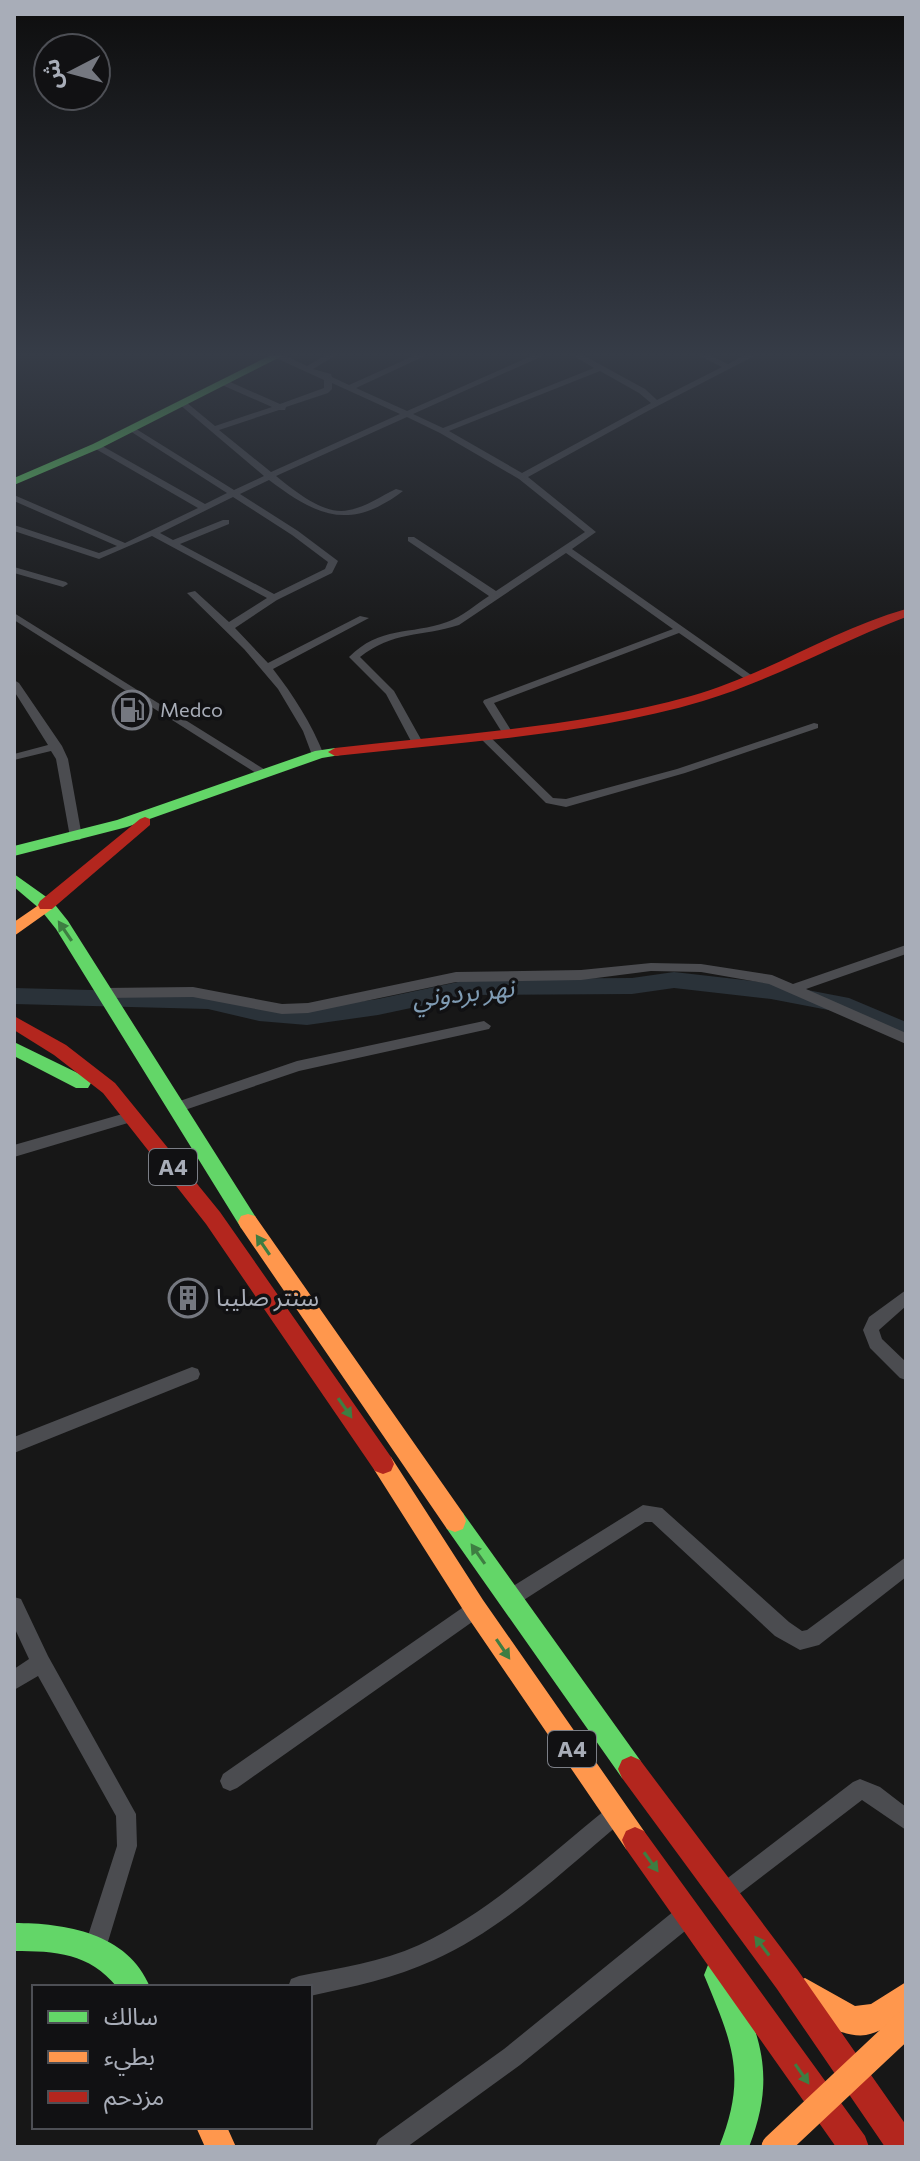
<svg xmlns="http://www.w3.org/2000/svg" width="920" height="2161" viewBox="0 0 920 2161" font-family="Commissioner,'Noto Sans Arabic',sans-serif">
	<rect width="100%" height="100%" fill="#171717"/>
	<g fill="none" stroke-linecap="round" stroke-linejoin="round">
		<path fill="#2a3239" fill-rule="evenodd" d="M 674,972 L 771,983 L 849,998 L 906,1022 L 906,1040 L 844,1013 L 771,999 L 674,988 L 632,994 L 472,995 L 378,1015 L 307,1025 L 259,1021 L 208,1009 L 14,1004 L 14,988 L 208,993 L 259,1005 L 307,1009 L 378,999 L 472,979 L 632,978 Z"/>
		<path fill="#4b4c50" fill-rule="evenodd" d="M 276,354 L 282,354 L 307,366 L 328,354 L 338,354 L 313,369 L 331,374 L 332,377 L 349,385 L 418,354 L 429,354 L 356,388 L 407,411 L 536,354 L 547,354 L 413,414 L 443,428 L 594,368 L 571,354 L 581,354 L 645,389 L 657,400 L 722,367 L 696,354 L 707,354 L 728,364 L 747,354 L 758,354 L 646,412 L 528,477 L 596,532 L 572,549 L 754,677 L 749,680 L 745,679 L 679,633 L 494,703 L 512,732 L 507,735 L 503,734 L 483,702 L 484,700 L 673,629 L 566,553 L 459,625 C 421,637 393,631 360,657 L 394,691 L 423,743 L 417,746 L 413,745 L 386,694 L 349,657 C 380,626 410,635 447,622 C 462,617 476,604 489,596 L 408,541 L 408,537 L 414,537 L 496,591 L 585,532 L 519,479 L 440,433 L 407,417 L 276,476 C 295,491 324,516 349,510 C 366,507 381,496 396,489 L 403,491 C 350,531 318,517 269,480 L 240,494 L 298,531 L 338,561 L 332,573 L 277,600 L 235,628 L 268,663 L 360,616 L 369,618 L 273,669 C 294,696 311,723 324,755 L 322,757 L 314,757 L 312,755 L 303,731 L 278,689 L 244,649 L 187,593 L 195,591 L 229,622 L 267,598 L 152,536 L 99,559 L 14,531 L 14,525 L 99,553 L 117,546 L 14,501 L 14,495 L 125,543 L 198,508 L 94,448 L 94,444 L 97,443 L 205,504 L 227,493 L 130,431 L 130,427 L 133,427 L 234,490 L 264,476 L 179,404 L 186,402 L 215,426 L 272,407 L 222,385 L 222,381 L 228,381 L 280,404 L 324,388 L 324,380 L 276,358 ZM 600,371 L 639,393 L 651,403 L 522,473 L 449,431 ZM 332,383 L 400,414 L 271,472 L 219,430 L 279,410 L 285,410 L 286,407 L 328,393 L 332,389 ZM 233,497 L 292,535 L 328,562 L 325,569 L 274,594 L 180,544 L 229,524 L 229,520 L 223,520 L 173,540 L 160,533 Z
			M 14,567 L 66,582 L 68,584 L 63,587 L 14,573 Z
			M 14,613 L 267,771 L 269,773 L 267,775 L 259,775 L 14,620 Z
			M 14,680 L 19,683 L 62,746 L 68,759 L 82,837 L 80,840 L 72,840 L 70,837 L 56,759 L 51,751 L 14,760 L 14,754 L 48,745 L 14,691 Z
			M 814,723 L 818,724 L 818,728 L 685,773 L 566,807 L 546,803 L 477,735 L 478,733 L 486,733 L 553,798 L 566,799 L 677,769 Z
			M 906,945 L 906,954 L 806,989 L 906,1033 L 906,1044 L 769,984 L 701,972 L 651,971 L 581,980 L 456,982 L 308,1013 L 282,1014 L 193,997 L 103,998 L 96,993 L 103,988 L 193,987 L 282,1004 L 308,1003 L 456,972 L 581,970 L 651,963 L 701,964 L 772,975 L 793,984 Z
			M 484,1021 L 491,1026 L 489,1029 L 299,1071 L 176,1113 L 171,1112 L 169,1108 L 171,1104 L 297,1061 Z
			M 133,1111 L 138,1112 L 140,1116 L 138,1120 L 14,1157 L 14,1145 Z
			M 906,1290 L 906,1306 L 879,1330 L 882,1339 L 906,1362 L 906,1380 L 900,1378 L 870,1348 L 863,1330 L 869,1317 Z
			M 192,1367 L 198,1369 L 200,1374 L 198,1379 L 14,1453 L 14,1437 Z
			M 643,1505 L 662,1508 L 789,1622 L 802,1631 L 807,1630 L 906,1557 L 906,1577 L 819,1645 L 800,1650 L 775,1636 L 652,1522 L 645,1522 L 516,1605 L 509,1608 L 502,1605 L 500,1599 L 502,1593 Z
			M 14,1597 L 21,1599 L 48,1656 L 136,1814 L 137,1846 L 107,1945 L 104,1953 L 96,1956 L 88,1953 L 85,1945 L 117,1846 L 116,1816 L 38,1676 L 14,1690 L 14,1669 L 29,1659 L 14,1627 Z
			M 475,1599 L 482,1601 L 484,1608 L 482,1615 L 237,1788 L 230,1791 L 223,1788 L 220,1781 L 223,1774 Z
			M 860,1779 L 880,1787 L 906,1807 L 906,1830 L 862,1800 L 730,1901 L 723,1905 L 716,1901 L 712,1894 L 716,1887 L 853,1782 Z
			M 616,1804 L 623,1807 L 626,1814 L 623,1821 C 564,1870 505,1928 434,1960 C 395,1978 352,1987 310,1996 L 310,1987 L 288,1987 L 291,1979 L 299,1976 C 339,1968 381,1962 419,1945 C 489,1913 549,1855 609,1807 Z
			M 687,1904 L 695,1907 L 698,1915 L 695,1923 L 520,2065 L 407,2147 L 375,2147 L 379,2139 L 504,2049 L 679,1907 Z"/>
		<path fill="#63d668" fill-rule="evenodd" d="M 273,354 L 286,354 L 101,448 L 14,485 L 14,478 L 93,444 Z
			M 335,748 L 340,749 L 340,755 L 322,758 L 127,827 L 14,856 L 14,846 L 117,820 L 315,751 Z
			M 14,874 L 52,901 L 68,921 L 255,1216 L 258,1222 L 255,1228 L 248,1230 L 241,1228 L 56,929 L 40,909 L 14,887 Z
			M 14,1042 L 88,1078 L 91,1083 L 88,1088 L 76,1088 L 14,1056 Z
			M 455,1510 L 463,1513 L 640,1760 L 644,1769 L 640,1778 L 631,1782 L 622,1778 L 447,1529 L 444,1521 L 447,1513 Z
			M 14,1923 C 65,1923 128,1933 150,1987 L 117,1987 C 89,1953 56,1951 14,1951 Z
			M 718,1961 L 728,1965 C 759,2033 778,2073 749,2147 L 719,2147 C 748,2075 732,2043 704,1975 L 708,1965 Z"/>
		<path fill="#ff974d" fill-rule="evenodd" d="M 46,900 L 52,901 L 54,905 L 52,909 L 14,936 L 14,922 Z
			M 248,1214 L 255,1216 L 463,1513 L 466,1521 L 463,1529 L 455,1532 L 447,1529 L 241,1228 L 238,1222 L 241,1216 Z
			M 383,1454 L 391,1457 L 483,1600 L 644,1831 L 648,1840 L 644,1849 L 635,1853 L 626,1849 L 467,1616 L 375,1471 L 372,1464 L 375,1457 Z
			M 805,1978 L 855,2006 L 871,2004 L 906,1982 L 906,2014 C 895,2023 880,2032 866,2035 C 841,2039 800,2014 791,1992 L 795,1982 Z
			M 196,2127 L 227,2127 L 236,2147 L 205,2147 Z"/>
		<path fill="#b3261e" fill-rule="evenodd" d="M 906,609 L 906,617 C 837,643 773,680 703,701 C 585,736 457,742 335,756 L 328,752 L 335,748 C 453,734 576,728 691,696 C 766,675 832,630 906,609 Z
			M 145,817 L 150,819 L 150,825 L 52,909 L 40,909 L 38,905 L 40,901 L 140,819 Z
			M 14,1016 L 66,1045 L 115,1083 L 220,1212 L 391,1457 L 394,1464 L 391,1471 L 383,1474 L 375,1471 L 206,1224 L 103,1093 L 54,1055 L 14,1030 Z
			M 631,1756 L 640,1760 L 797,1969 L 906,2125 L 906,2147 L 885,2147 L 777,1989 L 622,1778 L 618,1769 L 622,1760 Z
			M 635,1827 L 644,1831 L 865,2136 L 869,2147 L 836,2147 L 626,1849 L 622,1840 L 626,1831 Z"/>
		<path stroke="#ff974d" stroke-width="27" d="M 775,2147 L 906,2024"/>
	</g>
	<defs><path id="oneway-solid" d="M-6-.8H1V-3.2L6.5 0L1 3.2V.8H-6Z" transform="scale(2)"/></defs>
	<g fill="#3e7d42">
		<use href="#oneway-solid" transform="translate(65 931) rotate(-124)"/>
		<use href="#oneway-solid" transform="translate(263 1245) rotate(-124)"/>
		<use href="#oneway-solid" transform="translate(345 1408) rotate(55)"/>
		<use href="#oneway-solid" transform="translate(478 1554) rotate(-125)"/>
		<use href="#oneway-solid" transform="translate(503 1649) rotate(56)"/>
		<use href="#oneway-solid" transform="translate(651 1862) rotate(54)"/>
		<use href="#oneway-solid" transform="translate(762 1946) rotate(-127)"/>
		<use href="#oneway-solid" transform="translate(802 2074) rotate(55)"/>
	</g>
	<linearGradient id="sky" x2="0" y2="1"><stop stop-color="#0d0d0d"/><stop offset="0.54" stop-color="#363c47"/><stop offset="1" stop-color="#363c47" stop-opacity="0"/></linearGradient>
	<rect width="920" height="657" fill="url(#sky)"/>
	<defs>
		<g id="fuel-ring" transform="scale(2)"><circle r="9.5" fill="#111113" stroke="#757880" stroke-width="1.5"/><path d="M-5.5-6h7V0h2V4h1.3V-2.5L3-4.5l.8-.8L6-3V5H2.5V1h-1V6h-7ZM-4.2-4.7v3.2H.2V-4.7Z" fill="#757880"/></g>
		<g id="building-ring" transform="scale(2)"><circle r="9.5" fill="#111113" stroke="#757880" stroke-width="1.5"/><path d="M-4-6H4V6H1V3H-1V6H-4ZM-2.5-4.3h1.7v1.8h-1.7ZM.8-4.3h1.7v1.8H.8ZM-2.5-1h1.7V.8h-1.7ZM.8-1h1.7V.8H.8Z" fill="#757880"/></g>
	</defs>
	<g fill-rule="evenodd">
		<use href="#fuel-ring" x="132" y="710"/>
		<use href="#building-ring" x="188" y="1298"/>
	</g>
	<g text-anchor="middle" stroke-width="7" stroke-linejoin="round" paint-order="stroke">
		<g font-size="20" fill="#a8adb8" stroke="#111113" text-anchor="start">
			<text x="160" y="717">Medco</text>
		</g>
		<g fill="#111113" stroke="#7b7e86" stroke-width="2">
			<rect x="149" y="1149" width="48" height="36" rx="6"/>
			<rect x="548" y="1731" width="48" height="36" rx="6"/>
		</g>
		<g font-size="22" font-weight="bold" fill="#a8adb8">
			<text x="173" y="1175">A4</text>
			<text x="572" y="1757">A4</text>
		</g>
		<g font-size="24" fill="#a8adb8" stroke="#111113" text-anchor="start">
			<text x="216" y="1306">سنتر صليبا</text>
		</g>
		<g font-size="26" font-style="italic" fill="#7f9bb3" stroke="#111113">
			<text transform="translate(463 993) rotate(-6)" y="9">نهر بردوني</text>
		</g>
	</g>
	<rect width="920" height="2161" fill="none" stroke="#a8adb8" stroke-width="32"/>
	<rect x="32" y="1985" width="280" height="144" fill="#111113" stroke="#4d4f55" stroke-width="2"/>
	<rect x="48" y="2011" width="40" height="12" fill="#63d668" stroke="#4d4f55" stroke-width="2"/>
	<text x="104" y="2025" font-size="24" fill="#a8adb8">سالك</text>
	<rect x="48" y="2051" width="40" height="12" fill="#ff974d" stroke="#4d4f55" stroke-width="2"/>
	<text x="104" y="2065" font-size="24" fill="#a8adb8">بطيء</text>
	<rect x="48" y="2091" width="40" height="12" fill="#b3261e" stroke="#4d4f55" stroke-width="2"/>
	<text x="104" y="2105" font-size="24" fill="#a8adb8">مزدحم</text>
	<g transform="translate(72 72) rotate(264)"><circle r="38" fill="#111113" stroke="#4d4f55" stroke-width="2"/>
	<path d="M0-6L14 30L0 20L-14 30Z" fill="#757880"/>
	<text y="-12" font-size="22" font-weight="bold" text-anchor="middle" fill="#a8adb8">ش</text>
	</g>
</svg>
